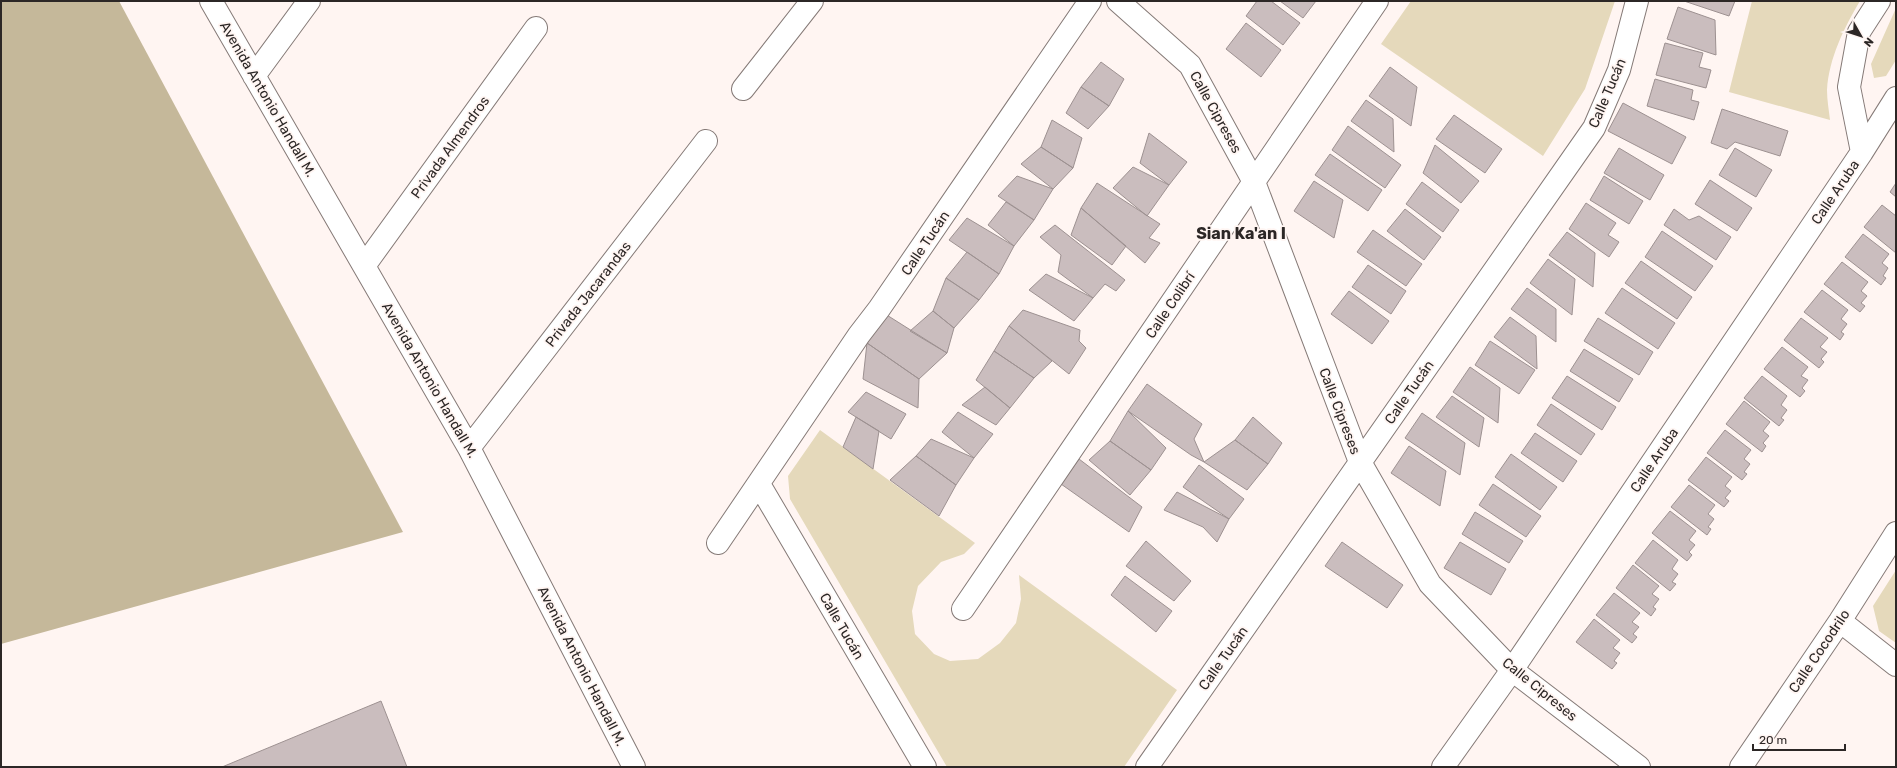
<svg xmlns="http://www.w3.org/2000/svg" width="1897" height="768" viewBox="0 0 1897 768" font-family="Rubik,sans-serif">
	<rect width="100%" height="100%" fill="#fff5f2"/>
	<path fill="#e5d9bb" d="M 1411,1 L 1615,1 L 1585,89 L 1543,156 L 1381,44 Z
		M 1752,1 L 1860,1 C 1844,28 1829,58 1827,90 C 1827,100 1829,111 1830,120 L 1729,92 Z
		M 1896,8 L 1896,60 L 1886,76 L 1874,78 L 1871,64 Z
		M 820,430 L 975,543 L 964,554 L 941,562 L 918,586 L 912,611 L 915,634 L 934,654 L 950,661 L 978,659 L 1000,643 L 1016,623 L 1021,599 L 1019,575 L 1177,690 L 1124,767 L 947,767 L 790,499 L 788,476 Z
		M 1896,570 L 1896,643 L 1879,631 L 1873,606 Z"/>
	<path fill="#c5b89a" d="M 1,1 L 119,1 L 403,532 L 1,644 Z"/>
	<path fill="#cabdbe" stroke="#9d9191" d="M 1257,1 L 1271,1 L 1300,23 L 1283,45 L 1246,16 Z
		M 1280,1 L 1316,1 L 1303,18 Z
		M 1684,1 L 1735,1 L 1729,16 Z
		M 1678,7 L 1715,20 L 1716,55 L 1667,39 Z
		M 1246,23 L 1281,50 L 1261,77 L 1226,49 Z
		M 1665,43 L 1703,53 L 1699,67 L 1711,70 L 1706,88 L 1656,75 Z
		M 1101,62 L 1124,79 L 1109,106 L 1081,87 Z
		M 1390,67 L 1417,87 L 1411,126 L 1369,96 Z
		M 1655,79 L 1693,90 L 1691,100 L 1699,102 L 1694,120 L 1647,106 Z
		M 1081,87 L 1109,106 L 1088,129 L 1066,113 Z
		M 1366,100 L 1393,119 L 1394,152 L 1351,121 Z
		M 1623,103 L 1686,137 L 1672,164 L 1608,131 Z
		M 1722,109 L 1788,131 L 1780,156 L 1735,142 L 1727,149 L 1711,143 Z
		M 1454,115 L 1502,149 L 1485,173 L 1436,139 Z
		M 1052,120 L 1082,138 L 1073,168 L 1041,147 Z
		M 1348,126 L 1401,165 L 1385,188 L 1332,150 Z
		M 1149,133 L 1187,162 L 1169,185 L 1140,163 Z
		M 1435,145 L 1479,181 L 1461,203 L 1423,173 Z
		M 1041,147 L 1073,168 L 1053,189 L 1021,164 Z
		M 1619,148 L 1664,175 L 1650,200 L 1604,173 Z
		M 1735,148 L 1772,170 L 1756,197 L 1719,175 Z
		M 1330,154 L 1382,190 L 1368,211 L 1315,175 Z
		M 1133,167 L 1169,185 L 1147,216 L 1113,188 Z
		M 1017,176 L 1053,189 L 1034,220 L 998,196 Z
		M 1604,176 L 1643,201 L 1629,224 L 1590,200 Z
		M 1710,180 L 1752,208 L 1737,231 L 1695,204 Z
		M 1314,181 L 1343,200 L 1334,238 L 1294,211 Z
		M 1422,182 L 1459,210 L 1443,232 L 1406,204 Z
		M 1097,183 L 1160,224 L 1149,238 L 1160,243 L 1145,263 L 1081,208 Z
		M 1896,183 L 1896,197 L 1890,192 Z
		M 1006,202 L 1034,220 L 1014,246 L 988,225 Z
		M 1586,203 L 1616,223 L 1608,235 L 1619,242 L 1609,257 L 1569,229 Z
		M 1882,205 L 1896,216 L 1896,253 L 1864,227 Z
		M 1081,208 L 1126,246 L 1112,265 L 1071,235 Z
		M 1405,209 L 1441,237 L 1424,260 L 1387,231 Z
		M 1674,209 L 1689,220 L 1699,216 L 1731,237 L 1716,260 L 1664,225 Z
		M 967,218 L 1014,246 L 999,274 L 949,240 Z
		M 1055,225 L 1125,280 L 1116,291 L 1105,284 L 1093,298 L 1058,272 L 1061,255 L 1040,237 Z
		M 1373,230 L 1422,264 L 1406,286 L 1357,252 Z
		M 1662,231 L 1713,266 L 1695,291 L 1645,257 Z
		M 1567,232 L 1595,253 L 1593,287 L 1549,255 Z
		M 1863,234 L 1889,254 L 1882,263 L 1888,268 L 1883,276 L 1886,278 L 1881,285 L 1845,257 Z
		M 967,252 L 999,274 L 979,300 L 946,278 Z
		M 1548,259 L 1575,279 L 1572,315 L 1530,283 Z
		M 1641,261 L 1692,297 L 1677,319 L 1625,283 Z
		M 1842,262 L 1868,282 L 1861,291 L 1867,296 L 1861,303 L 1865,306 L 1860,312 L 1824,284 Z
		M 1368,265 L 1406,291 L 1391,314 L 1352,287 Z
		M 1046,274 L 1093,298 L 1074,321 L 1029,290 Z
		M 946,278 L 979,300 L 954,328 L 933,311 Z
		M 1527,288 L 1556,309 L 1556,342 L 1511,309 Z
		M 1622,288 L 1675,323 L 1658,349 L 1605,313 Z
		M 1822,290 L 1848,310 L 1841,319 L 1847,324 L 1841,332 L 1844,334 L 1840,340 L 1804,312 Z
		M 1349,291 L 1389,321 L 1372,344 L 1331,314 Z
		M 1023,310 L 1080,330 L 1079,341 L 1086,348 L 1069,374 L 1009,326 Z
		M 933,311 L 954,328 L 947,353 L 910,331 Z
		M 882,312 L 947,353 L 919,379 L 867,343 Z
		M 1510,317 L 1536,336 L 1537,369 L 1494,337 Z
		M 1598,318 L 1653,352 L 1639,375 L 1584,341 Z
		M 1801,318 L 1828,338 L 1820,347 L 1827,352 L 1821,359 L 1824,362 L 1819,368 L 1784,340 Z
		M 1009,326 L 1052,361 L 1034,378 L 994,351 Z
		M 1490,341 L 1535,370 L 1519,394 L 1475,365 Z
		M 867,343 L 919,379 L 918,408 L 863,379 Z
		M 1782,347 L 1808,367 L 1801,376 L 1808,380 L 1802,388 L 1805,391 L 1800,397 L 1764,369 Z
		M 1584,349 L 1633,379 L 1619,402 L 1570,371 Z
		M 994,351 L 1034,378 L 1010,408 L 976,380 Z
		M 1470,367 L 1500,388 L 1498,423 L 1453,392 Z
		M 1567,376 L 1616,407 L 1602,430 L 1552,398 Z
		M 1762,376 L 1787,396 L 1781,405 L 1787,410 L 1781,418 L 1784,420 L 1779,426 L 1744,398 Z
		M 1147,384 L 1202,424 L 1194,439 L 1204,462 L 1191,455 L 1128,411 Z
		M 985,387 L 1010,408 L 996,425 L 962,405 Z
		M 866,392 L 906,414 L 891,439 L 848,412 Z
		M 1452,396 L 1484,418 L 1479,447 L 1436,417 Z
		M 1744,401 L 1770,422 L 1763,431 L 1769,436 L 1763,443 L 1766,446 L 1762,452 L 1726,424 Z
		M 1551,404 L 1595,434 L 1581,455 L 1537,425 Z
		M 1128,411 L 1166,448 L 1151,470 L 1110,441 Z
		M 958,412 L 993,434 L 974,458 L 942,432 Z
		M 1422,413 L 1465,443 L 1460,475 L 1405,438 Z
		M 856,417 L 879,431 L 873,469 L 843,447 Z
		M 1253,417 L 1282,443 L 1268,464 L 1235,440 Z
		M 1725,430 L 1751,450 L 1744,459 L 1750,464 L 1744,472 L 1747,474 L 1742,480 L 1707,453 Z
		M 1535,433 L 1577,461 L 1563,482 L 1521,453 Z
		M 931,439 L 974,458 L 956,485 L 916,456 Z
		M 1235,440 L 1268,464 L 1247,490 L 1204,462 Z
		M 1110,441 L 1151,470 L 1130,495 L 1089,460 Z
		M 1409,446 L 1446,471 L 1440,506 L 1391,473 Z
		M 1511,454 L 1557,487 L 1540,510 L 1495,477 Z
		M 916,456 L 956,485 L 939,516 L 890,480 Z
		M 1706,457 L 1732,477 L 1725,486 L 1731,491 L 1725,498 L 1729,501 L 1724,507 L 1688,480 Z
		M 1079,459 L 1142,507 L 1129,532 L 1061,484 Z
		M 1199,465 L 1244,499 L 1229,519 L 1183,487 Z
		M 1493,484 L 1541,516 L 1526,537 L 1479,505 Z
		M 1689,485 L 1715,505 L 1708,514 L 1714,519 L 1708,527 L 1711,529 L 1707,535 L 1671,507 Z
		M 1177,492 L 1229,519 L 1217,542 L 1203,527 L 1164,510 Z
		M 1670,511 L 1696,531 L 1689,540 L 1695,545 L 1689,552 L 1692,555 L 1687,561 L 1652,533 Z
		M 1475,512 L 1523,541 L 1509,563 L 1462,534 Z
		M 1653,540 L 1678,560 L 1672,569 L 1678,574 L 1672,582 L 1676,584 L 1670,591 L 1635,563 Z
		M 1146,541 L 1191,581 L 1174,601 L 1126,566 Z
		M 1342,542 L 1403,585 L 1387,608 L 1325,566 Z
		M 1460,542 L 1506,569 L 1491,595 L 1444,568 Z
		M 1633,565 L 1659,586 L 1652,594 L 1659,599 L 1653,607 L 1656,609 L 1651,616 L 1616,588 Z
		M 1125,576 L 1172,611 L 1156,632 L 1111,595 Z
		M 1614,593 L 1640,613 L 1632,622 L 1639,627 L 1633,634 L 1637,637 L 1632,643 L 1596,615 Z
		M 1594,619 L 1620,640 L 1613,648 L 1620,653 L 1614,661 L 1617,663 L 1612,669 L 1576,642 Z
		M 381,701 L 407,767 L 222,767 Z"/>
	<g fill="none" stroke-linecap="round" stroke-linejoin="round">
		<g stroke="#857a77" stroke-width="24">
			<path id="minor" d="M 211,1 L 469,448 L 634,767
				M 1118,1 L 1190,65 L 1254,182 L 1360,462 L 1430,584 L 1512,670 L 1639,767
				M 254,76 L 309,1
				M 743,89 L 812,1
				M 1862,152 L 1849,87 L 1859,32 L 1879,1
				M 364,266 L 536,28
				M 469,448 L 706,141
				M 759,484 L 925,767
				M 718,543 L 859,335 L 879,309 L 1090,1
				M 963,609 L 1377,1
				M 1840,621 L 1896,665
				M 1147,767 L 1594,128 L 1619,70 L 1637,1
				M 1443,767 L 1512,670 L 1862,152 L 1896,98
				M 1741,767 L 1840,621 L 1896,533"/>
		</g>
		<use href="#minor" stroke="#fff" stroke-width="22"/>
	</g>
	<g text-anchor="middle" stroke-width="3.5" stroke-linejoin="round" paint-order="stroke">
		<g font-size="14" fill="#2c2726" stroke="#fff5f2">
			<text transform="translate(1607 93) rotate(-67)" y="5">Calle Tucán</text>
			<text transform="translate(268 99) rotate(60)" y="5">Avenida Antonio Handall M.</text>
			<text transform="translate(1216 112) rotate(61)" y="5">Calle Cipreses</text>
			<text transform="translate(450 147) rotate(-54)" y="5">Privada Almendros</text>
			<text transform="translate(1835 192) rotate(-56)" y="5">Calle Aruba</text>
			<text transform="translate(925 243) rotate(-56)" y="5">Calle Tucán</text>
			<text transform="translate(588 294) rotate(-52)" y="5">Privada Jacarandas</text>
			<text transform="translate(1170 305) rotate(-56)" y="5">Calle Colibrí</text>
			<text transform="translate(430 380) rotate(60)" y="5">Avenida Antonio Handall M.</text>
			<text transform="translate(1409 392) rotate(-55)" y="5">Calle Tucán</text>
			<text transform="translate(1340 411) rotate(69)" y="5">Calle Cipreses</text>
			<text transform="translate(1654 460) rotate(-56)" y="5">Calle Aruba</text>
			<text transform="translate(842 626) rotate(60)" y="5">Calle Tucán</text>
			<text transform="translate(1819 651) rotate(-56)" y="5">Calle Cocodrilo</text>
			<text transform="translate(1223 658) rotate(-55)" y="5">Calle Tucán</text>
			<text transform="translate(582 666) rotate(63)" y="5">Avenida Antonio Handall M.</text>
			<text transform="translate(1540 689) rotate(39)" y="5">Calle Cipreses</text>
		</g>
		<g font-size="16" font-weight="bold" fill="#2c2726" stroke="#fff5f2">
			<text x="1241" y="239">Sian Ka'an I</text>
		</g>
	</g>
	<rect width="1897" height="768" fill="none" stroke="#2c2726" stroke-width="4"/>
	<g transform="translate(1861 36) rotate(129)" stroke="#fff5f2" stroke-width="3" paint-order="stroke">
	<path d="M0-3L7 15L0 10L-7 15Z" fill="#2c2726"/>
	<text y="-6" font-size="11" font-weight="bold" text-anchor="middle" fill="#2c2726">N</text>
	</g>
	<path d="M1753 744v6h92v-6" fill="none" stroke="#2c2726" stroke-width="2"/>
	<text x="1759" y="744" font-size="12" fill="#2c2726" stroke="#fff5f2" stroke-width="3" paint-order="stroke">20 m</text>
</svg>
